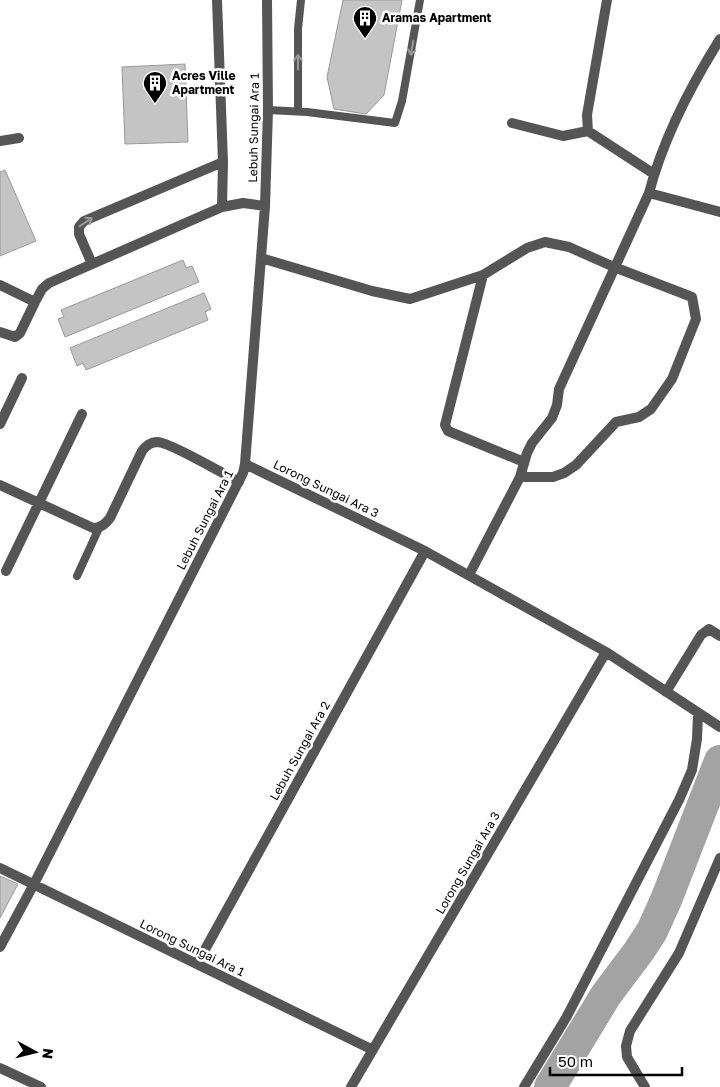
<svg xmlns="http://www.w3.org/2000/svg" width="720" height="1087" viewBox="0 0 720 1087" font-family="'Golos Text',sans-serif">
	<rect width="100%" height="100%" fill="#fff"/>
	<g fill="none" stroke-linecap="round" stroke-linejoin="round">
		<path stroke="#a3a3a3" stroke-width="32" d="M 550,1087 L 606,995 L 639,951 L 652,931 L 666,900 L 720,761"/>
	</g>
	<path fill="#c4c4c4" stroke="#999" d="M 343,0 L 402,0 L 384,95 L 366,114 L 334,109 L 327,77 Z
		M 185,64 L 188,142 L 125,144 L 122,67 Z
		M 5,170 L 36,241 L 0,256 L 0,172 Z
		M 183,260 L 186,268 L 192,266 L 199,282 L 65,337 L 58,319 L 64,317 L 61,310 Z
		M 204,293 L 211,309 L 205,312 L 208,320 L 86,370 L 83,363 L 77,366 L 70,348 Z
		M 0,876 L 18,884 L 0,918 Z"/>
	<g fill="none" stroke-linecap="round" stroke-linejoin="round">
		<path stroke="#555" stroke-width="8" d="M 268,110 L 307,112 L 395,123 L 402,101 L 420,0
			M 298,111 L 298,29 L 301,0
			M 77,576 L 99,528"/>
		<path stroke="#555" stroke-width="10" d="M 217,0 L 223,162 L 222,207
			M 512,123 L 563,136 L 588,131 L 654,174
			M 588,131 L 587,115 L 607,0
			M 0,141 L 19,138
			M 649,193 L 720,212
			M 261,258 L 372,291 L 410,299 L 483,275 L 527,248 L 545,242 L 569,247 L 614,267 L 692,297 L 696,319 L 672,379 L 651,409 L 639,417 L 616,422 L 576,465 L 564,473 L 553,477 L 520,477
			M 92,264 L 79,234 L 79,227 L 84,221 L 223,162
			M 483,275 L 445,425 L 448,431 L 524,462
			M 0,285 L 35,302 L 42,289 L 49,283 L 222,207 L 243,203 L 265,206
			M 0,332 L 15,337 L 20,333 L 35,302
			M 0,424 L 22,378
			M 245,464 L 425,551 L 606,652 L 720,727
			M 0,485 L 93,528 C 101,528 105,524 110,518 L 142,451 C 146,446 150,442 158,442 C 171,443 224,474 239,482
			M 6,571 L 82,414
			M 469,575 L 520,477 L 527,453 L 532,443 L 552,418 L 557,405 L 559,389 L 649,193 C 663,139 690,87 720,39
			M 666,692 L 701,635 L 709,629 L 720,636
			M 0,868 L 373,1050
			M 0,947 L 34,884 L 243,473 L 245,464 L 265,206 L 268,110 L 267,0
			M 197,964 L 425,551
			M 0,1068 L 41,1087
			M 351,1087 L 606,652
			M 524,1087 L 566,1018 L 679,800 L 692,770 L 697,739 L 698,714
			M 645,1087 L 627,1057 L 626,1046 L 630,1031 L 679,953 L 720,858"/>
	</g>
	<defs><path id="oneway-shaft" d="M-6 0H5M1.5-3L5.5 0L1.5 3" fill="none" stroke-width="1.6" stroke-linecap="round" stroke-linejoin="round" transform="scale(1.25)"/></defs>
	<g stroke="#999">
		<use href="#oneway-shaft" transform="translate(412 48) rotate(100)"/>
		<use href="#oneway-shaft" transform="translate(298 62) rotate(-90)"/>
		<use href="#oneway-shaft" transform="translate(86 222) rotate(-33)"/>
	</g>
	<defs>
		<g id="building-pin" transform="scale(1.25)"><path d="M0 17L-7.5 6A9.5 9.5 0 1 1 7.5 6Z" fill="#000" stroke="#fff"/><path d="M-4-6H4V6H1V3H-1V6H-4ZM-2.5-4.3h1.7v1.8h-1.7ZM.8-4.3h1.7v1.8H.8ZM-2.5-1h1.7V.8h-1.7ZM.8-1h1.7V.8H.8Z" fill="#fff"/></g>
	</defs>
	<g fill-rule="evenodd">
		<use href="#building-pin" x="365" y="18"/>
		<use href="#building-pin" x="155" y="83"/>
	</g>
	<g text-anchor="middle" stroke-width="5" stroke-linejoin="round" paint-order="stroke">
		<g font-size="12" font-weight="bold" fill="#000" stroke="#fff" text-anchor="start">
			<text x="382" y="22">Aramas Apartment</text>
			<text x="172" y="80">Acres Ville<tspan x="172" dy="14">Apartment</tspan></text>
		</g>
		<g font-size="12" fill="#000" stroke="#fff">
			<text transform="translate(254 128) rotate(-89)" y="4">Lebuh Sungai Ara 1</text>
			<text transform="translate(326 489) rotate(26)" y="4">Lorong Sungai Ara 3</text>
			<text transform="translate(205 520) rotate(-63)" y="4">Lebuh Sungai Ara 1</text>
			<text transform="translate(300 751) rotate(-61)" y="4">Lebuh Sungai Ara 2</text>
			<text transform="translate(468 863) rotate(-60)" y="4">Lorong Sungai Ara 3</text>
			<text transform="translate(192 948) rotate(26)" y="4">Lorong Sungai Ara 1</text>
		</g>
	</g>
	<g transform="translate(35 1052) rotate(97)" stroke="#ffffff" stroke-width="4" paint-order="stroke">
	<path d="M0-4L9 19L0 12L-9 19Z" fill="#000000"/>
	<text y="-8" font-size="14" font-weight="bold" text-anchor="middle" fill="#000000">N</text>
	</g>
	<path d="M550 1067v8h132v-8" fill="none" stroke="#000000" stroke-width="2.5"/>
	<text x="558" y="1067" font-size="15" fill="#000000" stroke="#ffffff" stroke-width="4" paint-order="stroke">50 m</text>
</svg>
